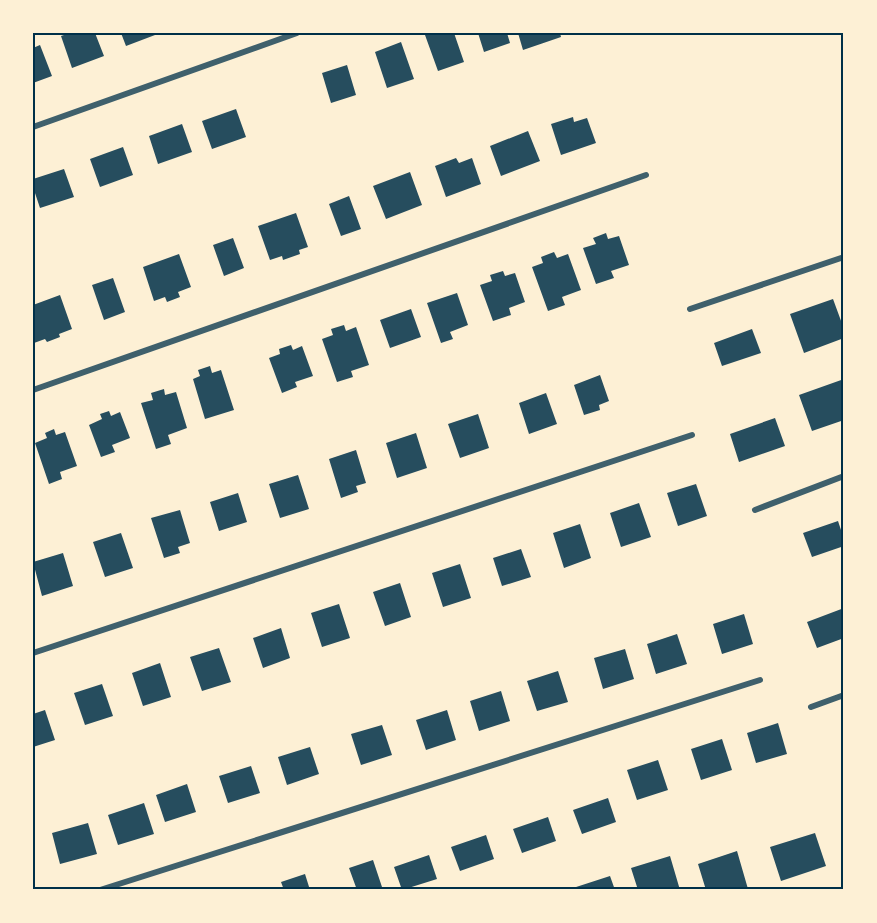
<svg xmlns="http://www.w3.org/2000/svg" width="877" height="923" viewBox="0 0 877 923" font-family="Georgia,serif">
	<rect width="100%" height="100%" fill="#fdf0d5"/>
	<path fill="#264d5e" d="M 70,33 L 95,33 L 104,56 L 72,68 L 61,36 Z
		M 121,33 L 154,33 L 155,35 L 126,46 Z
		M 430,33 L 454,33 L 464,62 L 438,71 L 425,35 Z
		M 478,33 L 507,33 L 510,43 L 484,52 Z
		M 518,33 L 560,33 L 561,37 L 523,50 Z
		M 401,42 L 414,79 L 387,88 L 375,52 Z
		M 40,45 L 52,76 L 33,83 L 33,48 Z
		M 347,65 L 356,95 L 331,103 L 322,73 Z
		M 236,109 L 246,137 L 212,149 L 202,121 Z
		M 573,117 L 574,122 L 587,118 L 596,143 L 561,155 L 551,124 Z
		M 182,124 L 192,152 L 158,164 L 149,136 Z
		M 528,131 L 540,161 L 501,176 L 490,146 Z
		M 123,147 L 133,175 L 100,187 L 90,159 Z
		M 456,158 L 459,163 L 472,158 L 481,184 L 446,197 L 435,166 Z
		M 64,169 L 74,197 L 40,208 L 33,187 L 33,179 Z
		M 410,172 L 422,205 L 386,219 L 373,186 Z
		M 349,196 L 361,229 L 341,236 L 329,204 Z
		M 296,213 L 308,247 L 299,250 L 300,254 L 283,260 L 282,256 L 270,260 L 258,226 Z
		M 606,233 L 608,239 L 619,236 L 629,265 L 611,271 L 614,278 L 596,284 L 583,248 L 596,244 L 593,238 Z
		M 233,238 L 244,268 L 224,276 L 213,245 Z
		M 554,252 L 557,258 L 568,254 L 581,290 L 562,297 L 565,305 L 548,311 L 532,267 L 543,263 L 541,257 Z
		M 179,254 L 191,287 L 178,292 L 180,297 L 167,302 L 165,297 L 154,301 L 143,267 Z
		M 503,271 L 505,276 L 515,273 L 525,302 L 509,308 L 511,315 L 493,321 L 480,285 L 492,281 L 490,275 Z
		M 113,278 L 125,312 L 104,320 L 92,285 Z
		M 457,293 L 468,325 L 450,332 L 453,339 L 441,343 L 427,303 Z
		M 60,295 L 72,329 L 59,334 L 60,337 L 47,342 L 45,339 L 34,343 L 33,305 Z
		M 833,299 L 844,329 L 844,338 L 804,353 L 790,314 Z
		M 411,309 L 421,337 L 390,348 L 380,320 Z
		M 344,325 L 346,331 L 356,327 L 369,365 L 351,371 L 353,377 L 337,382 L 322,339 L 333,335 L 331,329 Z
		M 752,329 L 761,353 L 722,366 L 714,343 Z
		M 291,345 L 293,350 L 302,346 L 313,376 L 295,382 L 297,387 L 282,393 L 269,358 L 280,354 L 279,349 Z
		M 210,366 L 212,373 L 221,370 L 234,410 L 205,419 L 193,379 L 200,376 L 198,370 Z
		M 600,375 L 609,401 L 599,405 L 600,410 L 584,415 L 574,385 Z
		M 844,379 L 844,420 L 812,431 L 799,395 Z
		M 164,389 L 165,395 L 176,392 L 187,428 L 168,435 L 171,444 L 156,449 L 141,403 L 153,400 L 151,393 Z
		M 546,393 L 557,424 L 529,434 L 519,403 Z
		M 109,411 L 111,416 L 120,412 L 130,438 L 112,445 L 115,452 L 101,457 L 89,425 L 102,419 L 100,414 Z
		M 478,414 L 489,448 L 460,458 L 448,424 Z
		M 775,418 L 785,446 L 739,462 L 730,434 Z
		M 54,429 L 56,435 L 65,432 L 77,466 L 60,472 L 62,479 L 49,484 L 35,443 L 47,438 L 45,433 Z
		M 416,433 L 427,468 L 397,478 L 386,443 Z
		M 356,450 L 366,483 L 356,486 L 358,492 L 341,498 L 329,459 Z
		M 298,475 L 309,509 L 280,518 L 269,484 Z
		M 696,484 L 707,516 L 678,526 L 667,493 Z
		M 238,493 L 247,522 L 219,531 L 210,502 Z
		M 639,503 L 651,537 L 621,547 L 610,513 Z
		M 180,510 L 190,543 L 178,547 L 180,553 L 164,558 L 151,518 Z
		M 838,521 L 844,539 L 844,546 L 812,557 L 803,533 Z
		M 580,524 L 591,558 L 564,568 L 553,533 Z
		M 121,533 L 133,568 L 105,577 L 93,542 Z
		M 521,549 L 531,577 L 502,586 L 493,558 Z
		M 63,553 L 73,586 L 42,596 L 33,562 Z
		M 460,564 L 471,598 L 443,607 L 432,573 Z
		M 400,583 L 411,617 L 385,626 L 373,592 Z
		M 339,604 L 350,638 L 322,647 L 311,613 Z
		M 844,608 L 844,638 L 817,648 L 807,622 Z
		M 744,614 L 753,644 L 722,654 L 713,624 Z
		M 281,628 L 290,658 L 263,668 L 253,638 Z
		M 677,634 L 687,664 L 656,674 L 647,644 Z
		M 219,648 L 231,682 L 202,691 L 190,657 Z
		M 625,649 L 634,679 L 603,689 L 594,658 Z
		M 160,663 L 171,697 L 143,706 L 132,673 Z
		M 558,671 L 568,702 L 537,711 L 527,681 Z
		M 102,684 L 113,716 L 85,725 L 74,693 Z
		M 501,691 L 510,721 L 479,731 L 470,701 Z
		M 45,710 L 55,740 L 33,747 L 33,714 Z
		M 447,710 L 456,740 L 426,750 L 416,720 Z
		M 778,723 L 787,754 L 756,763 L 747,733 Z
		M 382,725 L 392,755 L 361,765 L 351,734 Z
		M 722,739 L 732,770 L 701,780 L 691,749 Z
		M 310,747 L 319,774 L 287,785 L 278,757 Z
		M 658,760 L 668,790 L 637,800 L 627,770 Z
		M 251,766 L 260,793 L 228,803 L 219,776 Z
		M 187,784 L 196,812 L 165,822 L 156,795 Z
		M 608,798 L 616,822 L 582,834 L 573,810 Z
		M 144,803 L 154,834 L 118,845 L 108,815 Z
		M 548,817 L 556,841 L 522,853 L 513,829 Z
		M 88,823 L 97,854 L 60,864 L 52,833 Z
		M 815,833 L 826,866 L 781,881 L 770,847 Z
		M 486,835 L 494,859 L 460,871 L 451,847 Z
		M 737,851 L 748,889 L 706,890 L 698,864 Z
		M 429,855 L 437,879 L 402,890 L 394,867 Z
		M 670,856 L 680,890 L 638,890 L 631,868 Z
		M 373,860 L 383,890 L 357,890 L 349,868 Z
		M 305,874 L 310,890 L 284,890 L 281,882 Z
		M 610,876 L 615,890 L 573,890 L 573,888 Z"/>
	<g fill="none" stroke-linecap="round" stroke-linejoin="round">
		<path stroke="#3f606c" stroke-width="6" d="M 33,127 L 297,33
			M 690,309 L 844,257
			M 33,390 L 646,175
			M 755,510 L 844,476
			M 33,653 L 692,435
			M 811,707 L 844,695
			M 100,890 L 760,680"/>
	</g>
	<rect width="877" height="923" fill="none" stroke="#fdf0d5" stroke-width="69"/>
	<rect x="34" y="34" width="808" height="854" fill="none" stroke="#003049" stroke-width="2"/>
</svg>
